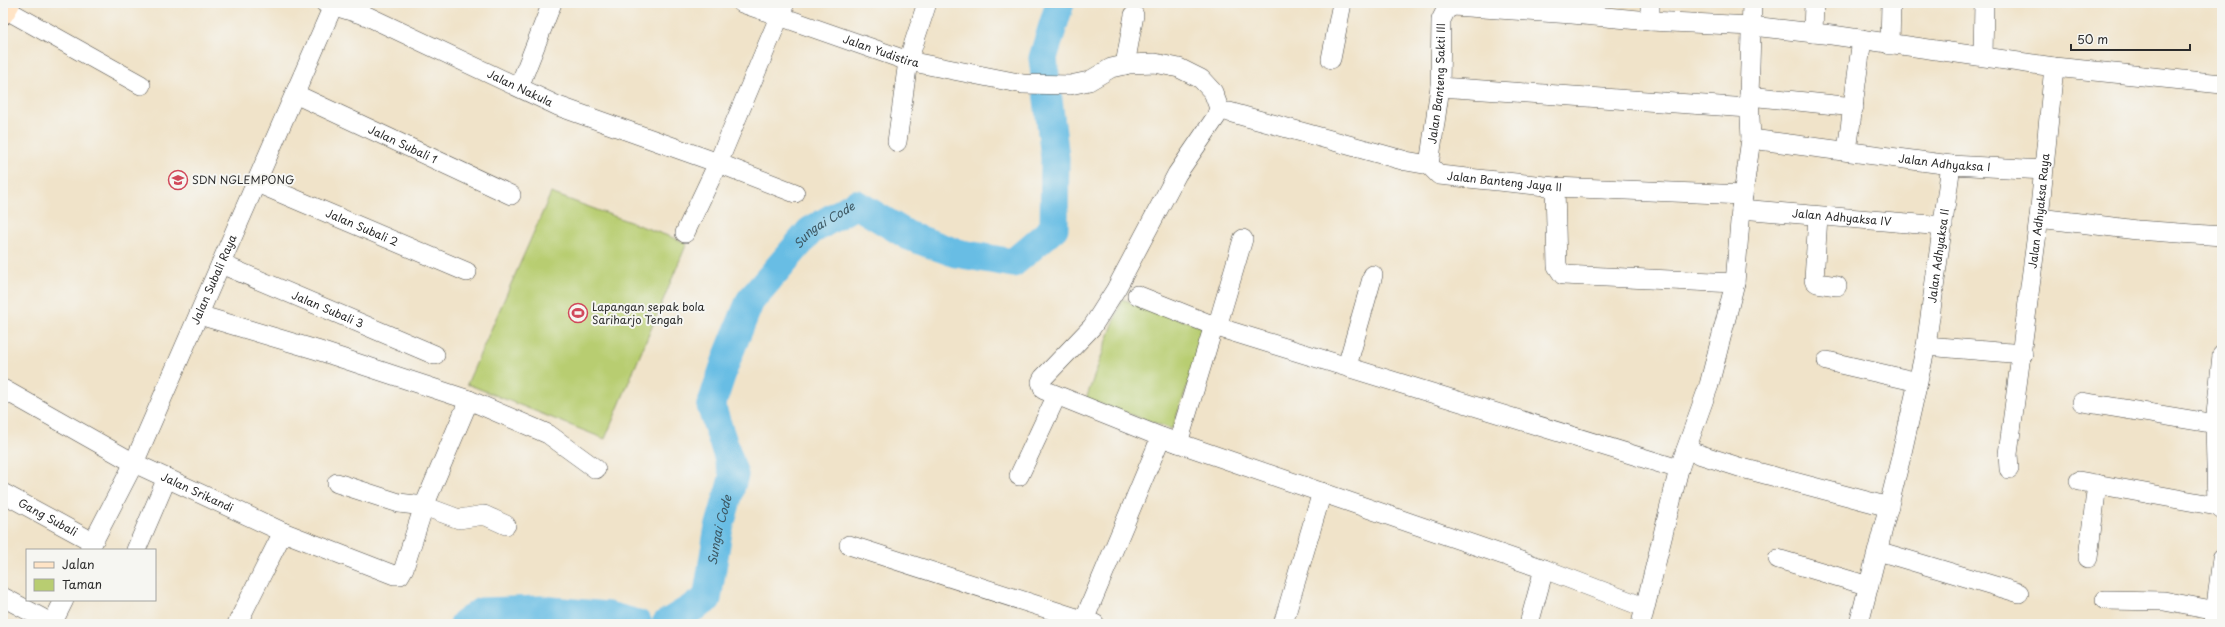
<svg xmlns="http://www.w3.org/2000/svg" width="2225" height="627" viewBox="0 0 2225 627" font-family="'Playpen Sans',sans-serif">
	<rect width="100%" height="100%" fill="#f6f6f2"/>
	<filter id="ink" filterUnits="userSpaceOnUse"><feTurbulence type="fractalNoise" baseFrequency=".025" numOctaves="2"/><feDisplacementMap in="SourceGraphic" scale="8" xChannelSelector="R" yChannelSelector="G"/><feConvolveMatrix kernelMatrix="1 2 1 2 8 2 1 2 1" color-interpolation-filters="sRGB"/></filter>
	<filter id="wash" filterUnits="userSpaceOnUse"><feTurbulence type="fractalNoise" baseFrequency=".012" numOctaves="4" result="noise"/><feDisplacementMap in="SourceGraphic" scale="16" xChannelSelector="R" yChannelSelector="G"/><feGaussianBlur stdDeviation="0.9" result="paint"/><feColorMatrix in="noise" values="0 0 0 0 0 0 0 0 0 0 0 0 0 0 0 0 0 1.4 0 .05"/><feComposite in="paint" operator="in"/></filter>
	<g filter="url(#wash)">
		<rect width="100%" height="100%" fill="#f0e3c9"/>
		<path fill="#b8cd71" stroke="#727c4e" d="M 551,193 L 687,243 L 605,439 L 467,384 Z
			M 1122,299 L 1208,329 L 1172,429 L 1086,399 Z"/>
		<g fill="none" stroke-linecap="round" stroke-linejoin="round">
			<g stroke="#67bde4" stroke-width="29">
				<path d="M 464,624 L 481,612 L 540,610 L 608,616 L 638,624"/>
				<path id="s1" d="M 666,624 L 707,599 L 718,532 L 734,475 L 711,406 L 727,358 L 750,301 L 810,231 L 856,204 L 909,236 L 956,253 L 1013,263 L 1054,228 L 1055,158 L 1043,58 L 1060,3"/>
			</g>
		</g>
	</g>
	<g filter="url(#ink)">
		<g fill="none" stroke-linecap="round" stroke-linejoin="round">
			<g stroke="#494743" stroke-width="20">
				<g id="street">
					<path id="s2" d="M 325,3 L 367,16 L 558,106 L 718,163 L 795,193"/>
					<path id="s3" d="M 742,3 L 908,61 L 1023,84 L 1070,85 L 1089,81 L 1111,68 L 1129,64 L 1155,63 L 1179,68 L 1201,79 L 1213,92 L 1219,108 L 1216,117 L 1177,174 L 1116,289 L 1092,327 L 1043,378 L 1041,382 L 1044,390 L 1161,437 L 1544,569 L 1644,607"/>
					<path d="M 5,9 L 141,85"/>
					<path d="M 1650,21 L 1650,3"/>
					<path d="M 1813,33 L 1814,3"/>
					<path d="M 1890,45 L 1891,3"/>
					<path d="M 1983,56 L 1984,3"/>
					<path d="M 1331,59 L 1342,3"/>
					<path d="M 1125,65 L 1134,15"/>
					<path d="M 519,87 L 552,3"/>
					<path d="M 1440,87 L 1749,108"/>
					<path id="s4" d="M 295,94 L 511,195"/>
					<path d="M 1749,96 L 1854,107"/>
					<path id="s5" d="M 1229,112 L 1406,161 L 1429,165 L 1439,175 L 1555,187 L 1743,195"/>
					<path id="s6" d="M 1751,139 L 1951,165 L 2043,170"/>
					<path d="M 897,142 L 908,61 L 927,3"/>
					<path d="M 1847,151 L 1862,39"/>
					<path id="s7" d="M 1429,165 L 1440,87 L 1441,20 L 1446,10 L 1453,6 L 1572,14 L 1650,21 L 1752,26 L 1832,35 L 2054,67 L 2222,84"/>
					<path id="s8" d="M 257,183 L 467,272"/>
					<path d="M 1555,187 L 1557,266 L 1563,275 L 1735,283"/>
					<path id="s9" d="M 1741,209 L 1943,226"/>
					<path d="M 1818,216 L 1814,280 L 1817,283 L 1837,286"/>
					<path d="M 2039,218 L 2137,230 L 2222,236"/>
					<path d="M 685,233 L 718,163 L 785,3"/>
					<path id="s10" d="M 221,264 L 435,355"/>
					<path d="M 1137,295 L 1217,327 L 1679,469"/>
					<path d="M 199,315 L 317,350 L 469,400 L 548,434 L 596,469"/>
					<path d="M 1217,327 L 1243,239"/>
					<path d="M 1926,346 L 2023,354"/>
					<path d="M 2222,355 L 2215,424 L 2217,506 L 2222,510"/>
					<path d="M 1827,361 L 1918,382"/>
					<path d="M 1347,366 L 1373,275"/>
					<path id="s11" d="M 3,389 L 134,463 L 283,532 L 394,575 L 400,575 L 404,568 L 424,506 L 469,400"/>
					<path d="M 2082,402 L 2222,425"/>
					<path d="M 1178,443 L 1214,325"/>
					<path d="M 1686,450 L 1742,468 L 1889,507"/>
					<path id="s12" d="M 2009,469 L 2008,454 L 2039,218 L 2054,67"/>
					<path d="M 1019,476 L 1056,397"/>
					<path d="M 2079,481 L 2217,506"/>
					<path d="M 337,483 L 399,503 L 424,506 L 459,519 L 484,515 L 506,525"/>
					<path id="s13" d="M 3,493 L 93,542"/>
					<path d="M 849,545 L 1095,624"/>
					<path id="s14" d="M 89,550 L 134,463 L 333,6"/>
					<path d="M 136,550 L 167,478"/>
					<path d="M 1878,551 L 2019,593"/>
					<path d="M 2088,558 L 2097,484"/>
					<path d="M 1778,559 L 1869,586"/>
					<path d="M 3,597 L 53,624"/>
					<path d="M 2105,600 L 2164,601 L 2217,611"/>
					<path d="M 1084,620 L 1161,437"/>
					<path d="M 2214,623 L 2222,558"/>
					<path d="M 52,624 L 64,600"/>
					<path d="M 237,624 L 283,532"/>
					<path d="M 1283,624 L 1322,492"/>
					<path d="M 1529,624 L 1544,569"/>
					<path d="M 1641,624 L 1679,469 L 1709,385 L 1735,283 L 1741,209 L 1751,139 L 1749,96 L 1752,3"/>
					<path id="s15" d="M 1859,624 L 1901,457 L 1926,346 L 1951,165"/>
				</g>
			</g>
			<g stroke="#494743" stroke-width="24">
				<path id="secondary" d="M 3,13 L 9,3"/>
			</g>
			<use href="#street" stroke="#fff" stroke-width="19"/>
			<use href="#secondary" stroke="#ffe4c6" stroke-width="22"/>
		</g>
	</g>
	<defs>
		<g id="school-ring" transform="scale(1)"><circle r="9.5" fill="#f6f6f2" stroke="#d1495b" stroke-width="1.5"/><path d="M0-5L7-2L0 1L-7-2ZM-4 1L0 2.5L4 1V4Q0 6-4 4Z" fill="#d1495b"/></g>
		<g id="stadium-ring" transform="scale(1)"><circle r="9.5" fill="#f6f6f2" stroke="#d1495b" stroke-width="1.5"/><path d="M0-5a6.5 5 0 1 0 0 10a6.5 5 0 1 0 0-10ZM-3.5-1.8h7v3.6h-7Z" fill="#d1495b"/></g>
	</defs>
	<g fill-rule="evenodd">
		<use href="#school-ring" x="178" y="180"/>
		<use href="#stadium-ring" x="578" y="313"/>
	</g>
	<g text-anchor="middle" stroke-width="4" stroke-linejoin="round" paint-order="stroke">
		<g font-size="11" fill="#2b2b2b" stroke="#f6f6f2">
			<text dy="4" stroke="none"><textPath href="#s3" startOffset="147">Jalan Yudistira</textPath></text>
			<text dy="4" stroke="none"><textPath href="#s7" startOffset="82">Jalan Banteng Sakti III</textPath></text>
			<text dy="4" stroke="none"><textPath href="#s2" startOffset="213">Jalan Nakula</textPath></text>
			<text dy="4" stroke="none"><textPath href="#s4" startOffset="119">Jalan Subali 1</textPath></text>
			<text dy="4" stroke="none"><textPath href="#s6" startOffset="195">Jalan Adhyaksa I</textPath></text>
			<text dy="4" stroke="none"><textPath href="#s5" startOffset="287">Jalan Banteng Jaya II</textPath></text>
			<text dy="4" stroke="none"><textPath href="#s12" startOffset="260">Jalan Adhyaksa Raya</textPath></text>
			<text dy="4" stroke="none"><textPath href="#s9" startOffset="101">Jalan Adhyaksa IV</textPath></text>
			<text dy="4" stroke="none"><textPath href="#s8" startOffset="114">Jalan Subali 2</textPath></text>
			<text dy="4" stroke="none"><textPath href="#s15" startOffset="377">Jalan Adhyaksa II</textPath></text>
			<text dy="4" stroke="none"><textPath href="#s14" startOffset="298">Jalan Subali Raya</textPath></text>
			<text dy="4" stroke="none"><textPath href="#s10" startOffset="116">Jalan Subali 3</textPath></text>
			<text dy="4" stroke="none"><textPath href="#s11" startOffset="220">Jalan Srikandi</textPath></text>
			<text dy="4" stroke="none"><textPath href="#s13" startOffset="51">Gang Subali</textPath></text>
		</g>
		<g font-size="11" fill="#2b2b2b" stroke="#f6f6f2" text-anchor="start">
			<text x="192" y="184">SDN NGLEMPONG</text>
			<text x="592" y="311">Lapangan sepak bola<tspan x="592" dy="13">Sariharjo Tengah</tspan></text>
		</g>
		<g font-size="12" font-style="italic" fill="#3d5762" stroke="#f6f6f2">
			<text dy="4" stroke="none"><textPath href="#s1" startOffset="467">Sungai Code</textPath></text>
			<text dy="4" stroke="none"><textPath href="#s1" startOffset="118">Sungai Code</textPath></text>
		</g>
	</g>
	<rect width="2225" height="627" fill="none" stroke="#f6f6f2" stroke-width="16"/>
	<rect x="26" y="549" width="130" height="52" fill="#f6f6f2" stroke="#a5a5a2"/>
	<rect x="34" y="562" width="20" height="6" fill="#ffe4c6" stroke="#a5a5a2"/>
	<text x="62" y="569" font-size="12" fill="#2b2b2b">Jalan</text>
	<rect x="34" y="579" width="20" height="12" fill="#b8cd71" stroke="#a5a5a2"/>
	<text x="62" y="589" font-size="12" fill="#2b2b2b">Taman</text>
	<path d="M2071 44v6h119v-6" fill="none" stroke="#2b2b2b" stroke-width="2"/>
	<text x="2077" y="44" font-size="12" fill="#2b2b2b" stroke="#f6f6f2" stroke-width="3" paint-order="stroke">50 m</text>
</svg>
